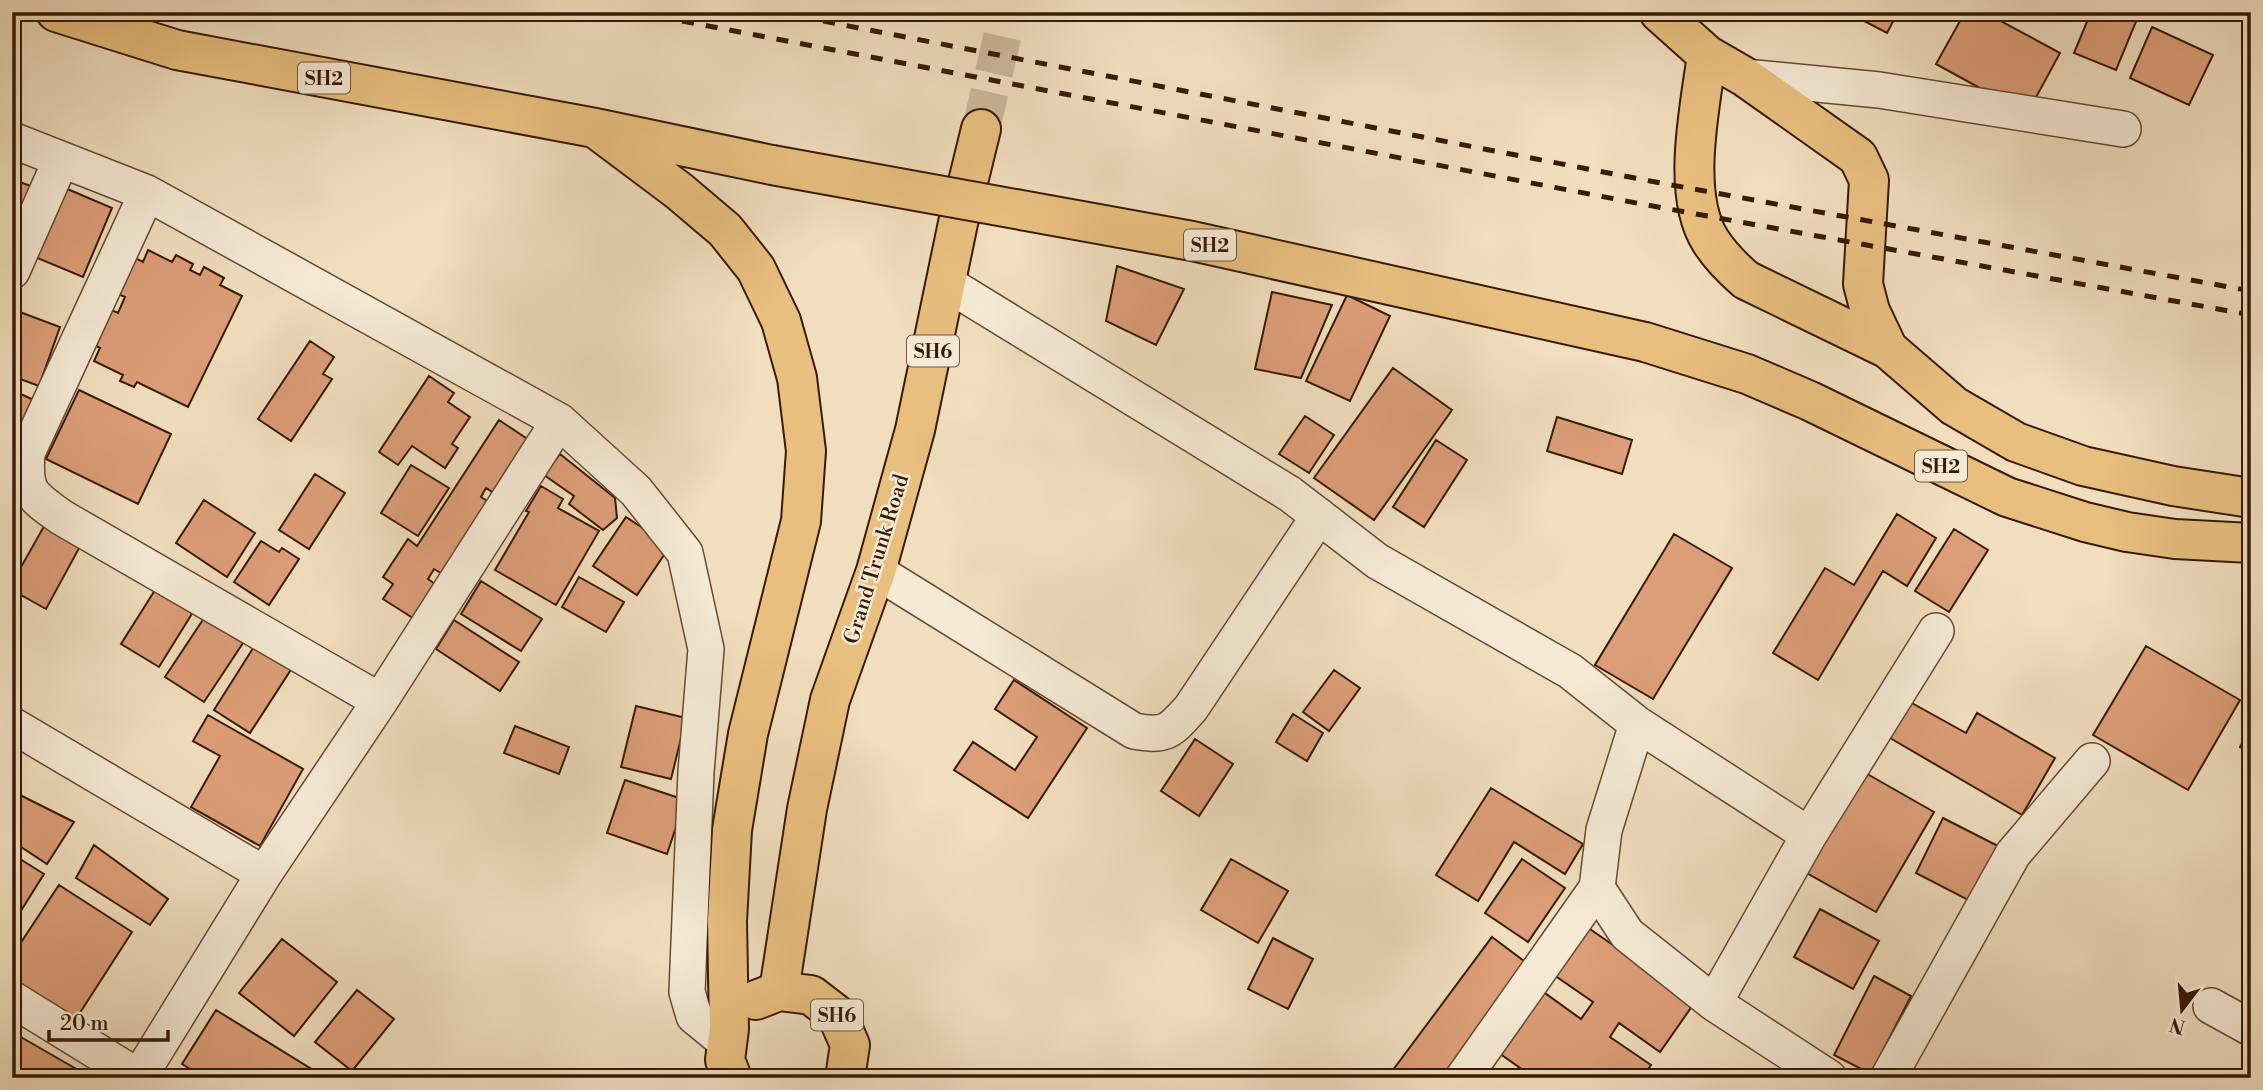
<svg xmlns="http://www.w3.org/2000/svg" width="2263" height="1090" viewBox="0 0 2263 1090" font-family="'Libre Bodoni',serif">
	<rect width="100%" height="100%" fill="#f0debe"/>
	<filter id="stains"><feTurbulence type="fractalNoise" baseFrequency=".00286" numOctaves="4"/><feColorMatrix values="0 0 0 0 .2 0 0 0 0 .09 0 0 0 0 .02 0 0 0 .5 -.17"/></filter>
	<radialGradient id="worn" r=".72"><stop offset=".6" stop-color="#630" stop-opacity="0"/><stop offset="1" stop-color="#630" stop-opacity=".3"/></radialGradient>
	<path fill="#dc9e78" stroke="#371a04" stroke-width="2" d="M 1847,12 L 1898,12 L 1887,33 Z
		M 1965,12 L 1984,12 L 2060,53 L 2027,114 L 1936,64 Z
		M 2091,12 L 2140,12 L 2116,70 L 2074,53 Z
		M 2152,27 L 2213,55 L 2189,105 L 2130,78 Z
		M 12,179 L 36,188 L 12,257 Z
		M 65,188 L 112,208 L 83,277 L 35,257 Z
		M 148,250 L 172,262 L 176,255 L 193,264 L 190,270 L 200,275 L 204,267 L 224,278 L 220,285 L 242,296 L 188,407 L 137,382 L 134,387 L 120,381 L 123,375 L 94,361 L 100,348 L 90,343 L 107,308 L 118,313 L 125,297 L 111,291 L 129,255 L 143,262 Z
		M 1117,266 L 1184,289 L 1156,345 L 1106,321 Z
		M 1272,292 L 1332,305 L 1301,378 L 1255,369 Z
		M 1347,295 L 1390,316 L 1350,401 L 1306,381 Z
		M 12,309 L 60,327 L 39,386 L 12,376 Z
		M 310,341 L 334,357 L 323,374 L 332,379 L 291,441 L 258,419 Z
		M 1393,368 L 1452,410 L 1374,520 L 1314,478 Z
		M 429,376 L 454,393 L 448,402 L 470,417 L 452,444 L 458,448 L 445,468 L 412,446 L 398,465 L 379,452 Z
		M 12,390 L 36,401 L 12,451 Z
		M 79,390 L 171,434 L 138,504 L 46,459 Z
		M 1305,416 L 1334,435 L 1309,473 L 1279,454 Z
		M 1557,417 L 1632,440 L 1622,474 L 1547,451 Z
		M 499,420 L 535,444 L 500,497 L 486,488 L 481,497 L 495,506 L 449,578 L 434,569 L 428,579 L 442,589 L 419,622 L 383,599 L 393,584 L 383,577 L 408,539 L 417,546 Z
		M 1436,440 L 1467,460 L 1424,527 L 1393,507 Z
		M 560,454 L 615,498 L 617,518 L 603,530 L 569,504 L 574,496 L 544,475 Z
		M 411,465 L 449,488 L 418,536 L 381,513 Z
		M 315,474 L 345,493 L 309,549 L 279,530 Z
		M 541,486 L 563,499 L 558,508 L 599,531 L 556,605 L 495,570 L 529,512 L 526,511 Z
		M 204,500 L 255,533 L 227,577 L 176,543 Z
		M 1897,514 L 1936,538 L 1907,586 L 1883,571 L 1818,680 L 1773,653 L 1825,568 L 1854,585 Z
		M 626,517 L 670,546 L 637,595 L 593,566 Z
		M 47,521 L 83,541 L 46,609 L 12,590 L 12,583 Z
		M 1954,529 L 1988,550 L 1949,612 L 1915,591 Z
		M 1674,534 L 1732,568 L 1653,699 L 1595,665 Z
		M 261,541 L 279,552 L 282,548 L 299,559 L 269,605 L 234,582 Z
		M 579,577 L 624,602 L 606,632 L 562,607 Z
		M 481,581 L 542,619 L 521,651 L 461,614 Z
		M 155,590 L 193,612 L 159,667 L 121,644 Z
		M 204,618 L 243,643 L 204,702 L 165,677 Z
		M 454,620 L 519,662 L 500,691 L 436,649 Z
		M 255,645 L 292,668 L 250,733 L 214,710 Z
		M 2146,646 L 2240,700 L 2188,790 L 2093,735 Z
		M 1334,670 L 1360,688 L 1329,731 L 1303,712 Z
		M 1014,680 L 1087,728 L 1028,818 L 954,770 L 973,742 L 1015,770 L 1037,737 L 995,709 Z
		M 1910,702 L 1966,733 L 1977,713 L 2055,758 L 2022,815 L 1890,738 Z
		M 636,706 L 686,718 L 671,779 L 621,767 Z
		M 1293,714 L 1323,733 L 1307,761 L 1276,742 Z
		M 208,715 L 303,769 L 260,846 L 191,807 L 220,756 L 193,741 Z
		M 515,726 L 569,747 L 559,774 L 504,753 Z
		M 2251,727 L 2251,752 L 2240,747 Z
		M 1195,739 L 1233,764 L 1199,816 L 1161,791 Z
		M 1862,771 L 1934,812 L 1876,912 L 1805,872 Z
		M 625,780 L 685,800 L 667,854 L 607,833 Z
		M 1491,788 L 1583,844 L 1565,874 L 1514,842 L 1478,901 L 1436,875 Z
		M 12,791 L 74,822 L 47,864 L 12,841 Z
		M 1943,818 L 1998,846 L 1970,901 L 1916,873 Z
		M 94,845 L 168,899 L 150,925 L 76,878 Z
		M 12,854 L 44,874 L 12,925 Z
		M 1231,859 L 1288,891 L 1258,943 L 1201,910 Z
		M 1522,859 L 1565,888 L 1528,942 L 1485,913 Z
		M 59,885 L 132,932 L 74,1022 L 12,983 L 12,956 Z
		M 1820,909 L 1879,941 L 1853,989 L 1794,957 Z
		M 1587,927 L 1695,1002 L 1660,1052 L 1619,1023 L 1610,1037 L 1651,1065 L 1642,1078 L 1534,1078 L 1499,1053 L 1542,991 L 1581,1019 L 1593,1002 L 1554,975 Z
		M 1492,937 L 1532,967 L 1450,1078 L 1387,1078 Z
		M 1273,938 L 1313,959 L 1288,1009 L 1248,989 Z
		M 282,939 L 337,982 L 294,1036 L 239,993 Z
		M 1874,976 L 1911,996 L 1871,1074 L 1834,1055 Z
		M 357,990 L 394,1019 L 352,1071 L 315,1042 Z
		M 216,1010 L 326,1078 L 205,1078 L 182,1064 Z
		M 12,1032 L 92,1078 L 12,1078 Z"/>
	<g fill="none" stroke-linecap="round" stroke-linejoin="round">
		<path stroke="#cbb799" stroke-width="38" stroke-dasharray="38 19" stroke-linecap="butt" d="M 981,129 L 1008,12"/>
		<g stroke="#654b32" stroke-width="38">
			<path id="minor" d="M 1745,77 L 1879,90 L 2123,129
				M 12,140 L 147,193 L 559,421 L 636,491 L 685,553 L 706,649 L 696,772 L 687,992 L 694,1016 L 727,1043
				M 147,193 L 27,453 C 24,491 30,495 61,517 L 380,701
				M 12,271 L 61,160
				M 946,283 L 1290,494 L 1377,561 L 1570,671 L 1637,724 L 1604,830 L 1597,888 L 1627,934 L 1714,1003 L 1829,1078
				M 876,571 L 1134,731 C 1167,737 1170,731 1191,708 L 1319,516
				M 1637,724 L 1809,835
				M 12,725 L 264,874
				M 12,999 L 140,1078
				M 1714,1003 L 1809,835 L 1936,631
				M 2211,1006 L 2251,1028
				M 139,1077 L 264,874 L 380,701 L 559,421
				M 1463,1078 L 1597,888
				M 1888,1078 L 2013,854 L 2092,761"/>
		</g>
		<g stroke="#371a04" stroke-width="42">
			<path id="primary" d="M 56,12 L 177,50 L 595,128 L 772,165
				M 1659,12 L 1707,55 L 1745,77 L 1858,157 L 1869,180 L 1863,284 L 1870,311 L 1888,349
				M 1707,55 C 1700,107 1681,193 1710,240 C 1720,256 1732,268 1746,280 L 1888,349 L 1954,406 L 2016,442 L 2083,466 L 2173,486 L 2251,498
				M 595,128 L 679,191 L 725,230 L 756,269 L 781,321 L 797,378 L 806,451 L 801,521 L 748,734 L 732,830 L 727,921 L 729,1029 L 725,1060 L 732,1078
				M 1645,342 L 1747,374 L 1810,401 L 2007,497 L 2085,522 L 2127,532 L 2175,539 L 2251,543
				M 779,991 L 807,809 L 830,700 L 876,571 L 915,430 L 958,223 L 981,129
				M 756,1000 L 779,991 L 811,995 L 837,1015 L 850,1045 L 845,1078"/>
		</g>
		<use href="#minor" stroke="#f5ead5" stroke-width="35"/>
		<use href="#primary" stroke="#e8bf7f" stroke-width="38"/>
		<path stroke="#371a04" stroke-width="5" stroke-dasharray="12 12" stroke-linecap="butt" d="M 635,12 L 1647,205 L 2251,315
			M 776,12 L 1650,181 L 2251,291"/>
		<g stroke="#371a04" stroke-width="42" stroke-linecap="butt">
			<path id="primary-bridge" d="M 772,165 L 1192,241 L 1645,342"/>
		</g>
		<use href="#primary-bridge" stroke="#e8bf7f" stroke-width="38"/>
	</g>
	<g text-anchor="middle" stroke-width="5" stroke-linejoin="round" paint-order="stroke">
		<g fill="#f5ead5" stroke="#705843" stroke-width="2">
			<rect x="298" y="62.5" width="52" height="31" rx="5"/>
			<rect x="1184" y="229.5" width="52" height="31" rx="5"/>
			<rect x="907" y="335.5" width="52" height="31" rx="5"/>
			<rect x="1915" y="450.5" width="52" height="31" rx="5"/>
			<rect x="811" y="999.5" width="52" height="31" rx="5"/>
		</g>
		<g font-size="19" font-weight="bold" fill="#371a04">
			<text x="324" y="85">SH2</text>
			<text x="1210" y="252">SH2</text>
			<text x="933" y="358">SH6</text>
			<text x="1941" y="473">SH2</text>
			<text x="837" y="1022">SH6</text>
		</g>
		<g font-size="21" fill="#371a04" stroke="#f5ead5">
			<text transform="translate(876 559) rotate(-73)" y="7">Grand Trunk Road</text>
		</g>
	</g>
	<rect width="2263" height="1090" fill="none" stroke="#f0debe" stroke-width="42"/>
	<rect x="14" y="14" width="2235" height="1062" fill="none" stroke="#371a04" stroke-width="3.5"/>
	<rect x="21" y="21" width="2221" height="1048" fill="none" stroke="#371a04" stroke-width="2"/>
	<g transform="translate(2182 1010) rotate(196)" stroke="#f5ead5" stroke-width="5" paint-order="stroke">
	<path d="M0-5L12 26L0 18L-12 26Z" fill="#371a04"/>
	<text y="-10" font-size="19" font-weight="bold" text-anchor="middle" fill="#371a04">N</text>
	</g>
	<path d="M49 1030v10h119v-10" fill="none" stroke="#371a04" stroke-width="3.5"/>
	<text x="60" y="1030" font-size="21" fill="#371a04" stroke="#f5ead5" stroke-width="5" paint-order="stroke">20 m</text>
	<rect width="100%" height="100%" filter="url(#stains)"/>
	<rect width="100%" height="100%" fill="url(#worn)"/>
</svg>
